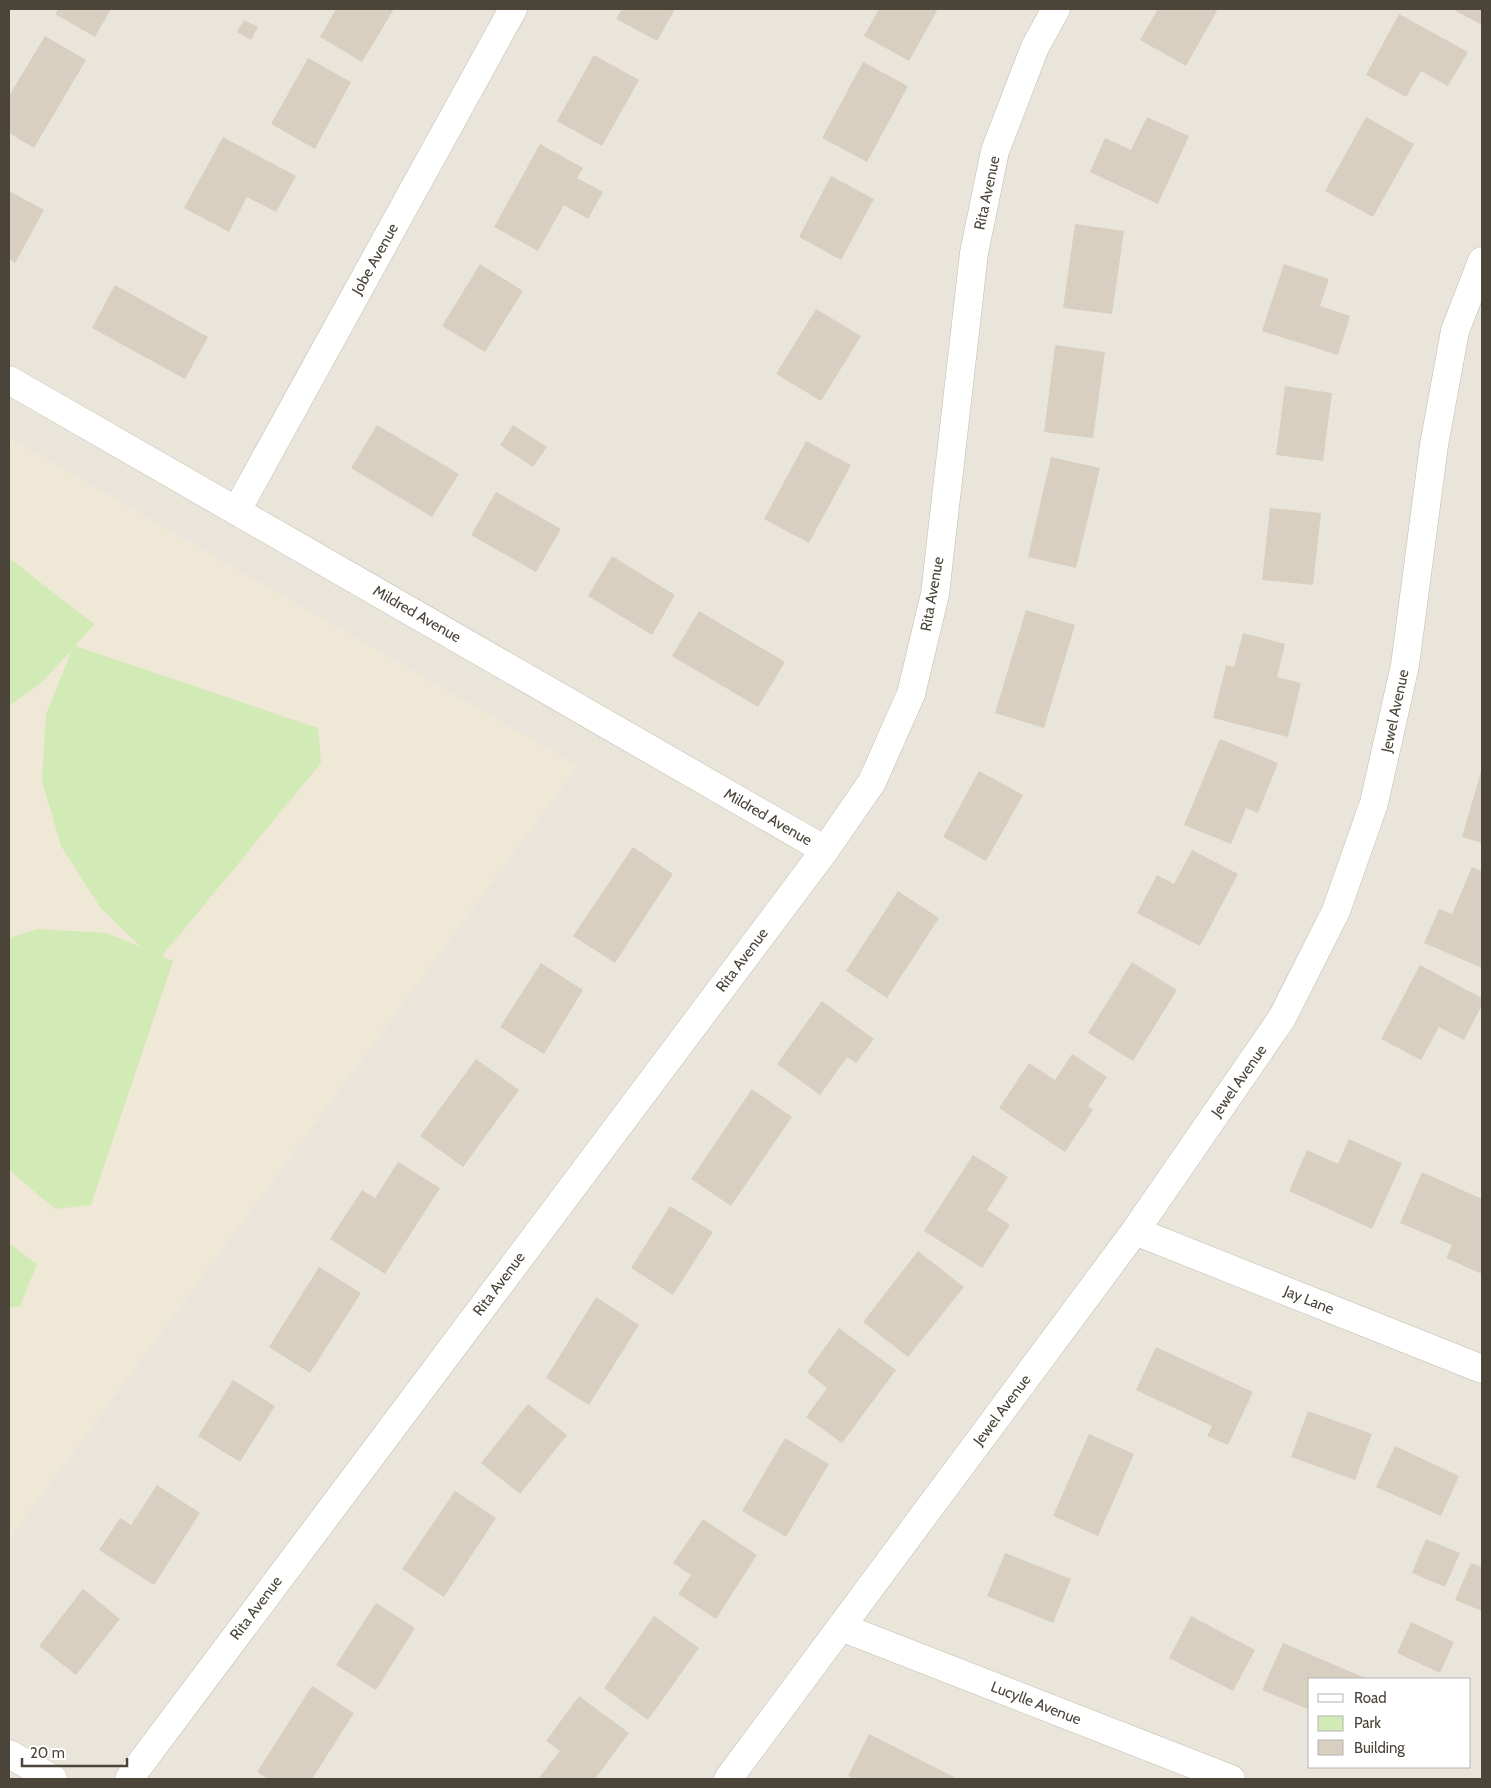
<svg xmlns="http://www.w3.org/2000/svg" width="1491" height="1788" viewBox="0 0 1491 1788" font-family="Cabin,sans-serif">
	<rect width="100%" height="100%" fill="#f6f3ec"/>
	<path fill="#eae5da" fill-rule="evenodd" d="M 9,9 L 1482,9 L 1482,1779 L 9,1779 L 9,1539 L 577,766 L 9,438 ZM 1310,1679 L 1470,1679 L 1470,1767 L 1310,1767 Z"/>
	<path fill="#efe8d6" d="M 9,438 L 577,766 L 9,1539 Z"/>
	<path fill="#d2eab5" d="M 9,558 L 94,624 L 75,646 L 318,728 L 321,763 L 162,956 L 173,961 L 91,1205 L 55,1209 L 9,1170 L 9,938 L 38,929 L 106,933 L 141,947 L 100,907 L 61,846 L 42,781 L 46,714 L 72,650 L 41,683 L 9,706 Z
		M 9,1243 L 37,1264 L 20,1306 L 9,1308 Z"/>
	<path fill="#d8cfc1" d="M 58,9 L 111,9 L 95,37 L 55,14 Z
		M 336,9 L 394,9 L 362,62 L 320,37 Z
		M 622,9 L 675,9 L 657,41 L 616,19 Z
		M 879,9 L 938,9 L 909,61 L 864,36 Z
		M 1158,9 L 1218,9 L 1186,66 L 1140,40 Z
		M 1452,9 L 1482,9 L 1482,25 Z
		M 1399,14 L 1468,52 L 1448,86 L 1421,71 L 1406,97 L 1366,75 Z
		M 244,20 L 258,27 L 251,40 L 237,32 Z
		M 45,36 L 86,60 L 34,148 L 9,133 L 9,96 Z
		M 594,55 L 639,80 L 602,146 L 557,121 Z
		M 308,58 L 351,82 L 315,149 L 271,124 Z
		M 863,62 L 908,86 L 867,162 L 822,138 Z
		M 1147,117 L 1189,136 L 1158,204 L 1090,172 L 1105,138 L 1131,150 Z
		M 1366,117 L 1414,144 L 1373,217 L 1325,191 Z
		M 223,137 L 296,176 L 276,212 L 247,197 L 229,232 L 184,208 Z
		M 540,144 L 583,168 L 577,178 L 603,192 L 588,219 L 564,205 L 538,251 L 494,227 Z
		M 831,176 L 874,199 L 841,260 L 799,237 Z
		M 9,191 L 44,210 L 15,263 L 9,259 Z
		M 1075,224 L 1124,231 L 1112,314 L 1063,308 Z
		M 480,264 L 523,291 L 485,352 L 442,326 Z
		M 1284,264 L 1329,279 L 1320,306 L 1350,316 L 1338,355 L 1262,331 Z
		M 115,285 L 208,337 L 185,379 L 92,328 Z
		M 816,309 L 861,336 L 821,401 L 776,374 Z
		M 1055,345 L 1105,352 L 1093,438 L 1044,432 Z
		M 1285,386 L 1332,393 L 1323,461 L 1276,455 Z
		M 377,425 L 459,474 L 432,517 L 351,468 Z
		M 513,425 L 547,447 L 533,467 L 500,445 Z
		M 806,441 L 851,465 L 809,543 L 764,519 Z
		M 1051,457 L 1100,468 L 1076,568 L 1028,557 Z
		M 496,492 L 561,529 L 536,572 L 471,535 Z
		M 1270,508 L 1321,513 L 1313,585 L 1262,580 Z
		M 612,556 L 675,595 L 652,635 L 588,596 Z
		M 1026,610 L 1075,625 L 1044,728 L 995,713 Z
		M 699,611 L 785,662 L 758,707 L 672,656 Z
		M 1243,633 L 1285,644 L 1277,677 L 1301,683 L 1288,737 L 1213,718 L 1226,665 L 1234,667 Z
		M 1220,739 L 1278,763 L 1258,813 L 1246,808 L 1231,844 L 1184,825 Z
		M 1482,768 L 1482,843 L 1462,837 Z
		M 979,771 L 1023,795 L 986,861 L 943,837 Z
		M 633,847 L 673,874 L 615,963 L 573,936 Z
		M 1192,850 L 1238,874 L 1200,946 L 1137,913 L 1157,875 L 1174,884 Z
		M 1472,867 L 1482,871 L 1482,968 L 1424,943 L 1439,909 L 1452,914 Z
		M 898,891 L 939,918 L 887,998 L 846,971 Z
		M 1132,962 L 1177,990 L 1133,1061 L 1088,1033 Z
		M 541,963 L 583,990 L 544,1054 L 500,1027 Z
		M 1420,965 L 1482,998 L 1482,1005 L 1464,1040 L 1439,1027 L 1421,1060 L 1381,1039 Z
		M 822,1001 L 874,1039 L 856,1063 L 847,1057 L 820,1095 L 777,1064 Z
		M 1072,1054 L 1107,1077 L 1088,1106 L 1093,1110 L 1065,1152 L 999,1108 L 1029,1063 L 1055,1080 Z
		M 476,1059 L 519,1090 L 463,1167 L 420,1136 Z
		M 752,1089 L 792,1117 L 731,1206 L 691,1179 Z
		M 1349,1139 L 1402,1163 L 1372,1229 L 1289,1191 L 1307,1150 L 1338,1164 Z
		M 973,1155 L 1008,1177 L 987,1210 L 1010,1225 L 982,1268 L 924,1231 Z
		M 398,1162 L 440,1188 L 385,1274 L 330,1239 L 362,1190 L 375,1198 Z
		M 1422,1172 L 1482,1199 L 1482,1274 L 1446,1258 L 1452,1245 L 1400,1223 Z
		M 670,1206 L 713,1232 L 673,1295 L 631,1268 Z
		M 918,1251 L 964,1287 L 908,1357 L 863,1322 Z
		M 319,1267 L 361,1293 L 310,1373 L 269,1347 Z
		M 596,1297 L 639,1325 L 589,1405 L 546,1378 Z
		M 839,1328 L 896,1370 L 842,1443 L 806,1417 L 827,1388 L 807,1372 Z
		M 1156,1347 L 1253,1392 L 1228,1445 L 1207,1436 L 1212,1426 L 1136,1390 Z
		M 233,1380 L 275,1406 L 240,1462 L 198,1436 Z
		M 528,1404 L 567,1435 L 520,1494 L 481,1463 Z
		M 1308,1411 L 1372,1434 L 1355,1480 L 1291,1457 Z
		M 1089,1434 L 1134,1454 L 1098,1536 L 1053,1516 Z
		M 785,1438 L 829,1464 L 786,1537 L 742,1511 Z
		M 1395,1446 L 1459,1476 L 1441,1516 L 1376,1487 Z
		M 157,1485 L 200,1513 L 154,1585 L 99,1550 L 120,1518 L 131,1525 Z
		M 455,1491 L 496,1518 L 444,1597 L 402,1569 Z
		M 703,1519 L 757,1555 L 716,1619 L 678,1594 L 691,1575 L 673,1563 Z
		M 1426,1539 L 1460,1553 L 1445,1587 L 1412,1573 Z
		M 1005,1553 L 1071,1579 L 1053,1623 L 987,1596 Z
		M 1471,1563 L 1482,1567 L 1482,1611 L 1455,1600 Z
		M 83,1589 L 120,1619 L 76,1675 L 39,1646 Z
		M 376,1603 L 415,1628 L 376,1690 L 336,1665 Z
		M 654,1616 L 699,1648 L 648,1720 L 604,1688 Z
		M 1191,1616 L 1255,1650 L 1233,1691 L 1169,1658 Z
		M 1411,1622 L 1454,1642 L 1440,1673 L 1397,1653 Z
		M 1283,1643 L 1368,1679 L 1310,1679 L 1310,1710 L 1262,1690 Z
		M 312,1686 L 354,1713 L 312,1779 L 268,1779 L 257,1772 Z
		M 579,1696 L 629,1733 L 595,1779 L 538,1779 L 560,1751 L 546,1741 Z
		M 869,1734 L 958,1779 L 854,1779 L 848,1776 Z"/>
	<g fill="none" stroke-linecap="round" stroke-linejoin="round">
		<g stroke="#c2bbae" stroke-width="29">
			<path id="minor" d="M 9,380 L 825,850
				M 237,510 L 513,9
				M 1135,1231 L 1482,1369
				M 841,1627 L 1231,1779
				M 9,1754 L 53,1779
				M 129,1779 L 825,850 L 872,782 L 911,694 L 935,594 L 974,253 L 995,151 L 1035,47 L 1056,9
				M 728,1779 L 1135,1231 L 1282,1018 L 1336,911 L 1374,803 L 1405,665 L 1434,445 L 1455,331 L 1482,261"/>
		</g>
		<use href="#minor" stroke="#fff" stroke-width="28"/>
	</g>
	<g text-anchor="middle" stroke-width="4" stroke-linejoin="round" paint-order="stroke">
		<g font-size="15" fill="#4b4439" stroke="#fff">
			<text transform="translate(987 193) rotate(-78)" y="5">Rita Avenue</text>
			<text transform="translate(375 259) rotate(-61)" y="5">Jobe Avenue</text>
			<text transform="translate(932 594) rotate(-80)" y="5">Rita Avenue</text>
			<text transform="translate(417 614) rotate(30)" y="5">Mildred Avenue</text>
			<text transform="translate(1395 711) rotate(-78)" y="5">Jewel Avenue</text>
			<text transform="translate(768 817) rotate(30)" y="5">Mildred Avenue</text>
			<text transform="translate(742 960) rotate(-53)" y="5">Rita Avenue</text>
			<text transform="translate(1239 1081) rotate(-55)" y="5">Jewel Avenue</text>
			<text transform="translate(499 1284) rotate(-53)" y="5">Rita Avenue</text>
			<text transform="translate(1309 1300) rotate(22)" y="5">Jay Lane</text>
			<text transform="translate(1002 1410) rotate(-53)" y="5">Jewel Avenue</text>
			<text transform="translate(256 1608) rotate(-53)" y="5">Rita Avenue</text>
			<text transform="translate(1036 1703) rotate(21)" y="5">Lucylle Avenue</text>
		</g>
	</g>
	<rect width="1491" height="1788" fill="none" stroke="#4b4439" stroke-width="20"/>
	<rect x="1308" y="1678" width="162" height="90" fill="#ffffff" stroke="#b7b4b0"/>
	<rect x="1318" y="1694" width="25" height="8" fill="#ffffff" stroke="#b7b4b0"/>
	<text x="1354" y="1703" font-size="15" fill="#4b4439">Road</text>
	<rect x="1318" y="1716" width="25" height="15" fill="#d2eab5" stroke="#b7b4b0"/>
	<text x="1354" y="1728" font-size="15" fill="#4b4439">Park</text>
	<rect x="1318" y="1740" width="25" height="15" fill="#d8cfc1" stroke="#b7b4b0"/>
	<text x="1354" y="1753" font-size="15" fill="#4b4439">Building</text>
	<path d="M22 1758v8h105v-8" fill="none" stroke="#4b4439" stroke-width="2.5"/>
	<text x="30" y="1758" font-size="15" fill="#4b4439" stroke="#ffffff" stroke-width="4" paint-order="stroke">20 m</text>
</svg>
